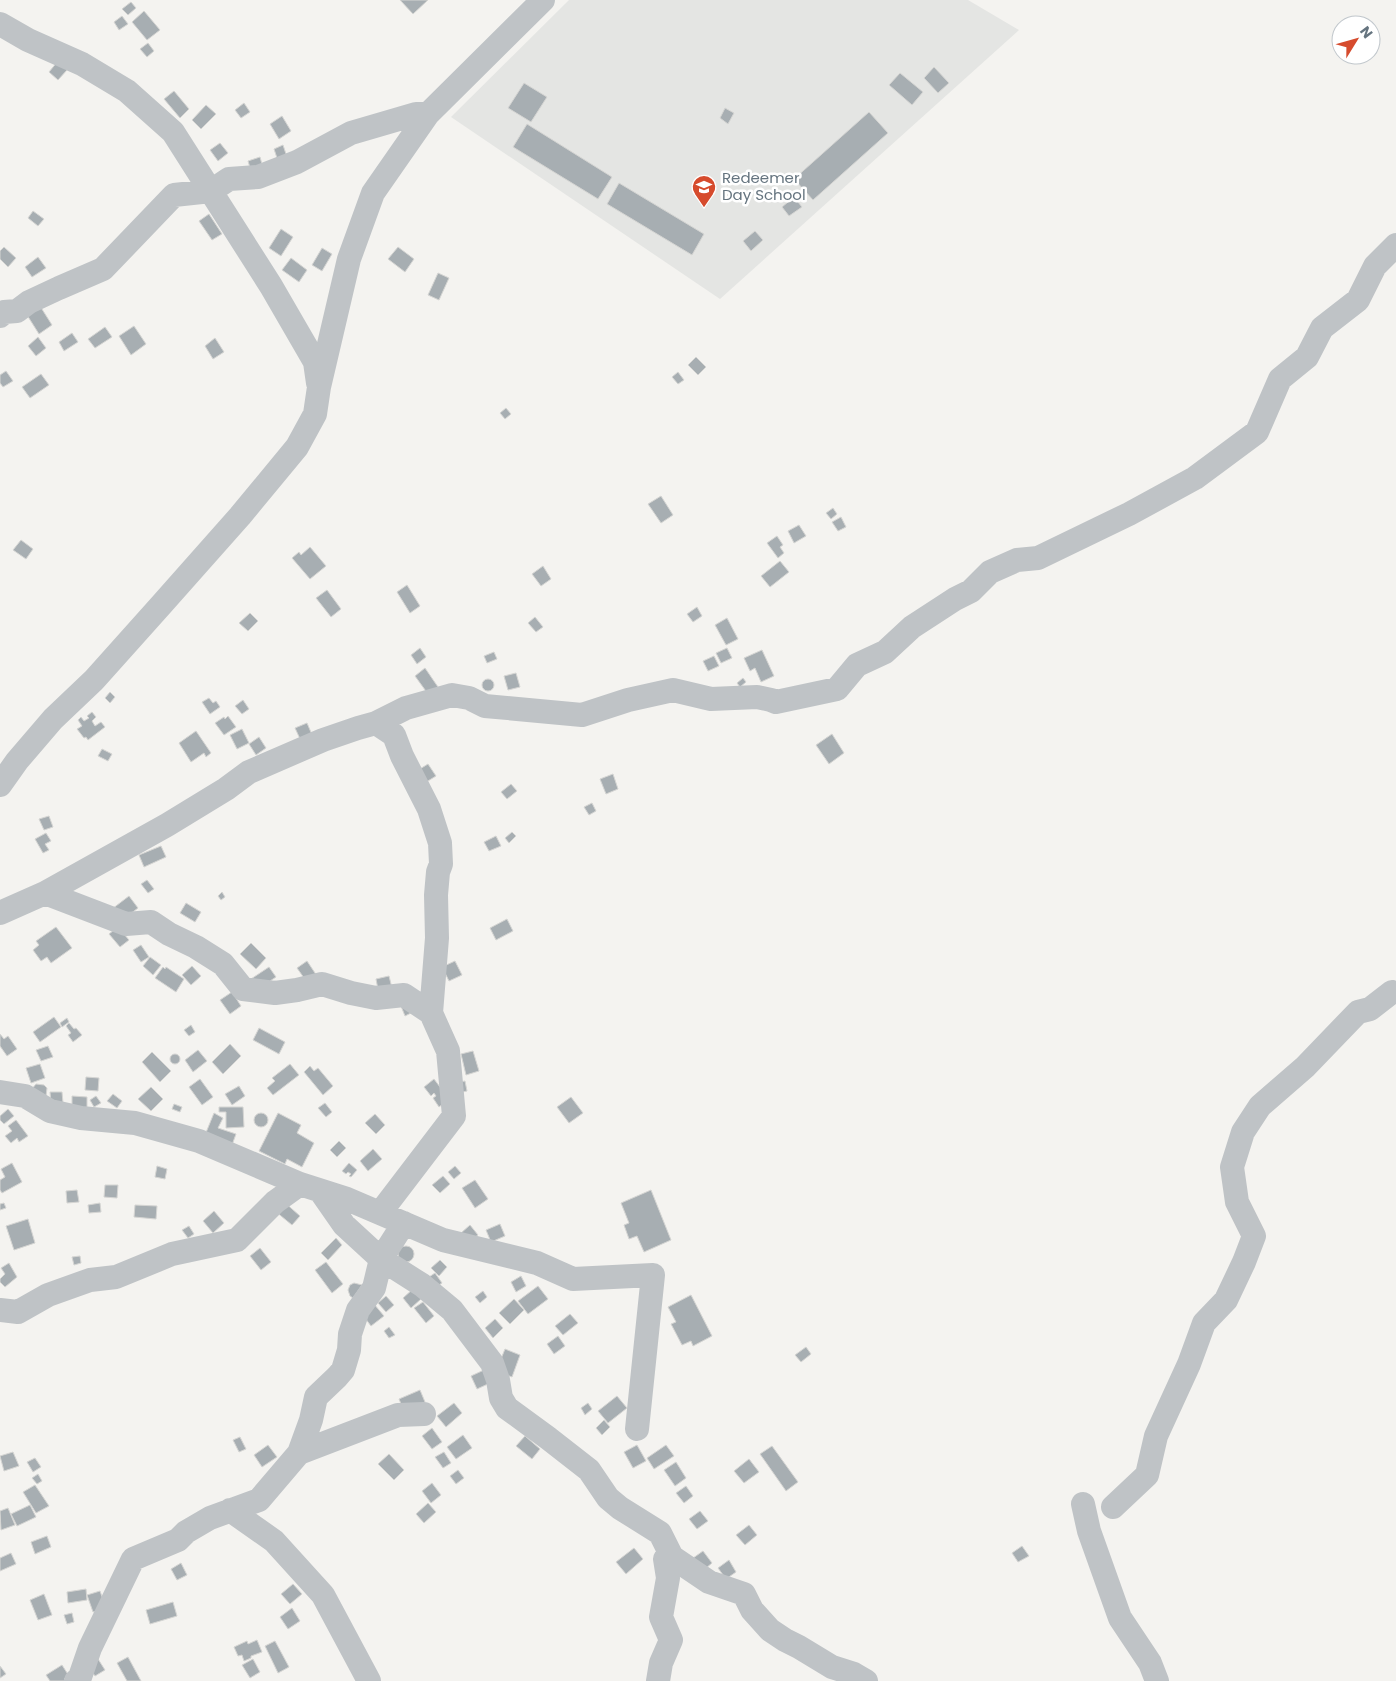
<svg xmlns="http://www.w3.org/2000/svg" width="1396" height="1681" viewBox="0 0 1396 1681" font-family="Poppins,sans-serif">
	<rect width="100%" height="100%" fill="#f4f3f0"/>
	<path fill="#e4e5e3" d="M 569,0 L 968,0 L 1019,30 L 720,299 L 451,117 Z"/>
	<path fill="#a7aeb2" stroke="#d5d5d3" d="M 400,0 L 428,0 L 413,14 Z
		M 131,2 L 136,8 L 128,15 L 122,9 Z
		M 144,11 L 160,30 L 147,40 L 132,22 Z
		M 122,16 L 128,24 L 119,30 L 114,22 Z
		M 148,43 L 154,51 L 147,57 L 140,49 Z
		M 58,61 L 67,70 L 58,80 L 49,72 Z
		M 934,67 L 949,83 L 938,93 L 924,78 Z
		M 900,73 L 923,92 L 912,105 L 889,85 Z
		M 524,83 L 547,97 L 531,122 L 508,108 Z
		M 174,91 L 189,109 L 180,118 L 164,99 Z
		M 244,103 L 250,112 L 241,118 L 235,110 Z
		M 206,105 L 216,114 L 201,129 L 192,120 Z
		M 725,108 L 734,113 L 728,124 L 720,118 Z
		M 869,112 L 888,133 L 813,200 L 794,179 Z
		M 282,116 L 291,131 L 279,139 L 270,124 Z
		M 527,124 L 612,177 L 598,199 L 513,147 Z
		M 220,143 L 228,153 L 218,161 L 210,150 Z
		M 283,145 L 287,157 L 278,161 L 274,149 Z
		M 260,157 L 263,168 L 251,171 L 248,161 Z
		M 619,183 L 704,234 L 692,255 L 607,204 Z
		M 794,197 L 802,207 L 789,216 L 782,207 Z
		M 33,211 L 44,219 L 38,226 L 28,218 Z
		M 209,214 L 222,234 L 212,240 L 199,221 Z
		M 281,229 L 293,237 L 281,256 L 269,248 Z
		M 755,231 L 763,240 L 751,251 L 743,241 Z
		M 4,247 L 16,258 L 8,267 L 0,259 L 0,251 Z
		M 398,247 L 414,259 L 405,272 L 388,259 Z
		M 322,248 L 332,254 L 322,271 L 312,265 Z
		M 38,257 L 46,268 L 32,277 L 25,267 Z
		M 291,258 L 307,270 L 299,282 L 282,270 Z
		M 438,273 L 449,278 L 439,300 L 428,295 Z
		M 40,306 L 52,325 L 39,334 L 27,315 Z
		M 134,326 L 146,344 L 131,355 L 119,336 Z
		M 105,327 L 112,337 L 95,348 L 88,339 Z
		M 72,333 L 78,342 L 64,351 L 59,342 Z
		M 38,337 L 46,348 L 36,356 L 28,346 Z
		M 215,338 L 224,352 L 213,359 L 205,346 Z
		M 696,357 L 706,367 L 698,375 L 688,365 Z
		M 6,371 L 13,381 L 3,387 L 0,383 L 0,375 Z
		M 678,372 L 684,380 L 678,384 L 672,377 Z
		M 41,374 L 49,385 L 30,398 L 22,387 Z
		M 506,408 L 511,414 L 505,419 L 500,413 Z
		M 661,496 L 673,515 L 661,523 L 648,504 Z
		M 833,508 L 837,514 L 831,519 L 826,513 Z
		M 841,517 L 846,527 L 838,531 L 832,522 Z
		M 799,525 L 806,536 L 794,543 L 788,531 Z
		M 777,536 L 783,545 L 780,547 L 784,553 L 778,558 L 767,543 Z
		M 21,540 L 33,549 L 26,559 L 13,550 Z
		M 310,547 L 326,566 L 310,579 L 292,558 L 299,552 L 301,555 Z
		M 780,561 L 789,572 L 770,587 L 761,576 Z
		M 543,566 L 551,579 L 541,586 L 532,574 Z
		M 407,585 L 420,606 L 410,613 L 397,592 Z
		M 327,590 L 341,609 L 331,617 L 316,598 Z
		M 697,607 L 702,616 L 693,622 L 687,614 Z
		M 250,613 L 258,621 L 248,631 L 239,623 Z
		M 535,617 L 543,627 L 536,632 L 528,623 Z
		M 727,618 L 738,639 L 726,645 L 715,625 Z
		M 420,648 L 426,657 L 417,664 L 411,655 Z
		M 727,648 L 732,658 L 721,663 L 716,653 Z
		M 762,650 L 774,676 L 761,682 L 755,668 L 750,671 L 744,658 Z
		M 494,652 L 497,659 L 487,663 L 484,656 Z
		M 714,656 L 719,666 L 708,671 L 703,661 Z
		M 425,668 L 438,687 L 428,694 L 415,676 Z
		M 516,673 L 520,687 L 508,690 L 504,676 Z
		M 743,678 L 746,682 L 740,687 L 737,683 Z
		M482 685a6 6 0 1 1 12 0a6 6 0 1 1-12 0Z
		M 110,692 L 115,697 L 110,703 L 105,698 Z
		M 209,698 L 213,703 L 216,701 L 220,707 L 210,714 L 202,702 Z
		M 243,700 L 249,709 L 242,714 L 235,706 Z
		M 92,712 L 96,717 L 92,721 L 95,726 L 101,722 L 105,727 L 88,740 L 86,737 L 84,738 L 77,729 L 82,726 L 78,720 L 81,717 L 84,721 L 89,718 L 87,716 Z
		M 228,716 L 236,727 L 224,735 L 215,723 L 224,717 L 225,719 Z
		M 307,723 L 313,737 L 301,741 L 295,728 Z
		M 242,729 L 249,743 L 237,749 L 230,735 Z
		M 196,731 L 211,753 L 206,757 L 204,753 L 191,762 L 179,743 Z
		M 832,734 L 844,753 L 829,764 L 816,745 Z
		M 259,737 L 266,748 L 256,755 L 249,744 Z
		M 102,749 L 112,754 L 108,761 L 98,756 Z
		M 428,764 L 436,776 L 423,784 L 415,772 Z
		M 613,774 L 618,789 L 606,794 L 600,779 Z
		M 511,784 L 517,791 L 507,799 L 501,792 Z
		M 592,803 L 596,811 L 589,815 L 584,807 Z
		M 49,816 L 53,827 L 44,830 L 39,819 Z
		M 512,832 L 516,836 L 509,843 L 505,838 Z
		M 46,833 L 51,841 L 45,844 L 49,850 L 43,853 L 35,839 Z
		M 496,836 L 501,846 L 489,851 L 484,842 Z
		M 161,846 L 166,857 L 144,867 L 139,855 Z
		M 147,880 L 154,889 L 148,893 L 141,884 Z
		M 222,892 L 225,897 L 221,900 L 218,896 Z
		M 129,896 L 138,908 L 121,921 L 112,909 Z
		M 186,903 L 201,912 L 195,922 L 180,913 Z
		M 507,919 L 513,931 L 496,940 L 490,928 Z
		M 56,927 L 72,948 L 51,963 L 47,957 L 41,961 L 33,950 L 39,945 L 36,941 Z
		M 118,927 L 129,940 L 120,947 L 109,934 Z
		M 251,943 L 266,958 L 256,969 L 240,954 Z
		M 141,945 L 149,957 L 141,962 L 133,950 Z
		M 150,957 L 161,965 L 153,975 L 143,966 Z
		M 307,961 L 319,979 L 309,985 L 297,968 Z
		M 455,961 L 462,975 L 449,981 L 442,967 Z
		M 192,966 L 201,976 L 191,985 L 182,975 Z
		M 163,967 L 165,969 L 166,967 L 184,979 L 176,992 L 155,978 Z
		M 269,967 L 276,977 L 258,989 L 251,979 Z
		M 389,976 L 393,992 L 379,995 L 376,979 Z
		M 232,992 L 241,1006 L 230,1014 L 220,1000 Z
		M 401,1006 L 411,1013 L 405,1016 Z
		M 54,1017 L 61,1027 L 40,1042 L 33,1032 Z
		M 67,1018 L 69,1022 L 62,1027 L 60,1023 Z
		M 69,1023 L 74,1029 L 76,1028 L 82,1035 L 73,1042 L 68,1035 L 71,1033 L 66,1026 Z
		M 191,1025 L 195,1032 L 189,1036 L 184,1030 Z
		M 259,1028 L 285,1042 L 279,1054 L 253,1040 Z
		M 0,1034 L 4,1039 L 8,1036 L 17,1049 L 7,1056 L 0,1046 Z
		M 230,1044 L 241,1056 L 223,1074 L 212,1062 Z
		M 48,1046 L 53,1057 L 41,1061 L 36,1050 Z
		M 198,1050 L 207,1061 L 193,1072 L 185,1060 Z
		M 473,1051 L 479,1071 L 466,1075 L 461,1054 Z
		M 152,1052 L 171,1071 L 160,1082 L 142,1062 Z
		M170 1059a5 5 0 1 1 10 0a5 5 0 1 1-10 0Z
		M 40,1064 L 45,1078 L 31,1083 L 26,1068 Z
		M 290,1064 L 299,1075 L 273,1095 L 267,1088 L 275,1081 L 272,1078 Z
		M 310,1066 L 314,1071 L 318,1068 L 333,1086 L 323,1095 L 304,1072 Z
		M 86,1077 L 99,1078 L 98,1091 L 85,1090 Z
		M 200,1079 L 213,1097 L 202,1105 L 189,1087 Z
		M 434,1079 L 449,1099 L 439,1107 L 433,1098 L 436,1096 L 434,1093 L 431,1096 L 424,1087 Z
		M 465,1081 L 467,1091 L 458,1093 L 455,1083 Z
		M 36,1084 L 44,1085 L 47,1088 L 46,1096 L 31,1090 Z
		M 239,1086 L 245,1096 L 232,1105 L 225,1094 Z
		M 151,1087 L 163,1099 L 151,1111 L 138,1099 Z
		M 50,1092 L 62,1092 L 63,1103 L 51,1104 Z
		M 113,1094 L 122,1101 L 117,1108 L 107,1101 Z
		M 72,1096 L 87,1097 L 87,1110 L 72,1110 Z
		M 96,1096 L 101,1103 L 94,1107 L 90,1100 Z
		M 571,1097 L 583,1113 L 569,1123 L 557,1107 Z
		M 325,1103 L 332,1112 L 326,1117 L 318,1108 Z
		M 174,1104 L 182,1107 L 180,1112 L 172,1109 Z
		M 219,1107 L 243,1107 L 244,1127 L 226,1128 L 226,1112 L 219,1112 Z
		M 8,1109 L 14,1116 L 4,1124 L 0,1120 L 0,1116 Z
		M 214,1113 L 223,1118 L 218,1128 L 236,1134 L 232,1145 L 205,1135 Z
		M 278,1113 L 301,1125 L 297,1133 L 314,1143 L 302,1167 L 287,1159 L 285,1164 L 259,1151 Z
		M254 1120a7 7 0 1 1 14 0a7 7 0 1 1-14 0Z
		M 375,1114 L 385,1125 L 376,1134 L 365,1123 Z
		M 16,1120 L 28,1136 L 19,1142 L 17,1138 L 11,1143 L 5,1136 L 12,1131 L 8,1126 Z
		M 339,1141 L 346,1148 L 337,1157 L 330,1150 Z
		M 373,1149 L 382,1159 L 368,1171 L 360,1161 Z
		M 12,1163 L 22,1182 L 2,1193 L 0,1190 L 0,1180 L 5,1177 L 1,1169 Z
		M 349,1163 L 357,1170 L 351,1177 L 349,1176 L 351,1174 L 348,1172 L 346,1174 L 342,1171 Z
		M 157,1166 L 167,1169 L 165,1179 L 155,1177 Z
		M 455,1166 L 461,1173 L 454,1179 L 448,1172 Z
		M 443,1176 L 450,1184 L 440,1193 L 432,1185 Z
		M 475,1180 L 488,1199 L 475,1208 L 462,1188 Z
		M 105,1185 L 118,1185 L 117,1198 L 104,1197 Z
		M 77,1190 L 79,1202 L 67,1203 L 66,1191 Z
		M 651,1190 L 671,1240 L 644,1252 L 637,1236 L 629,1239 L 624,1225 L 629,1223 L 621,1203 Z
		M 283,1201 L 300,1216 L 292,1225 L 275,1211 Z
		M 4,1203 L 6,1208 L 0,1210 L 0,1204 Z
		M 100,1203 L 101,1212 L 89,1213 L 88,1205 Z
		M 135,1205 L 157,1206 L 156,1219 L 134,1217 Z
		M 214,1211 L 224,1223 L 213,1233 L 203,1221 Z
		M 28,1219 L 35,1243 L 14,1250 L 6,1226 Z
		M 500,1224 L 505,1236 L 491,1242 L 486,1230 Z
		M 470,1225 L 478,1235 L 469,1242 L 461,1233 Z
		M 189,1226 L 194,1234 L 188,1238 L 182,1230 Z
		M 336,1238 L 342,1245 L 328,1260 L 321,1253 Z
		M398 1254a8 8 0 1 1 16 0a8 8 0 1 1-16 0Z
		M 260,1248 L 271,1262 L 261,1270 L 250,1256 Z
		M 80,1256 L 81,1263 L 74,1265 L 72,1257 Z
		M 440,1260 L 447,1267 L 439,1276 L 431,1268 Z
		M 326,1262 L 343,1284 L 332,1293 L 315,1270 Z
		M 9,1263 L 17,1277 L 5,1287 L 0,1282 L 0,1279 L 5,1274 L 1,1268 Z
		M 435,1273 L 442,1283 L 433,1289 L 426,1279 Z
		M 521,1276 L 526,1286 L 516,1292 L 511,1282 Z
		M 354,1283 L 362,1285 L 353,1298 L 350,1296 L 348,1290 L 350,1285 Z
		M 538,1286 L 548,1299 L 528,1314 L 518,1301 Z
		M 413,1289 L 421,1299 L 411,1308 L 403,1298 Z
		M 483,1291 L 487,1297 L 480,1303 L 475,1297 Z
		M 691,1295 L 712,1336 L 693,1346 L 691,1341 L 682,1345 L 671,1324 L 676,1322 L 668,1307 Z
		M 386,1296 L 394,1305 L 386,1312 L 378,1303 Z
		M 514,1299 L 524,1310 L 510,1324 L 499,1313 Z
		M 423,1302 L 434,1316 L 426,1323 L 414,1308 Z
		M 374,1304 L 384,1316 L 371,1326 L 362,1314 Z
		M 570,1314 L 578,1323 L 563,1335 L 555,1326 Z
		M 495,1319 L 503,1328 L 493,1338 L 485,1328 Z
		M 389,1327 L 395,1335 L 389,1338 L 384,1331 Z
		M 558,1336 L 565,1346 L 554,1354 L 547,1344 Z
		M 806,1347 L 811,1354 L 801,1362 L 795,1355 Z
		M 505,1349 L 520,1355 L 512,1377 L 496,1371 Z
		M 484,1370 L 490,1383 L 477,1389 L 471,1376 Z
		M 420,1390 L 425,1402 L 404,1411 L 399,1399 Z
		M 617,1396 L 627,1408 L 608,1423 L 598,1411 Z
		M 454,1403 L 462,1413 L 446,1427 L 437,1416 Z
		M 588,1403 L 592,1409 L 585,1415 L 581,1408 Z
		M 604,1420 L 610,1427 L 602,1435 L 596,1428 Z
		M 432,1428 L 442,1442 L 432,1449 L 422,1436 Z
		M 463,1435 L 472,1448 L 456,1459 L 447,1447 Z
		M 525,1436 L 540,1449 L 532,1459 L 516,1446 Z
		M 240,1437 L 246,1449 L 239,1452 L 233,1440 Z
		M 268,1445 L 277,1457 L 262,1467 L 254,1455 Z
		M 637,1445 L 646,1461 L 633,1468 L 624,1452 Z
		M 666,1445 L 674,1456 L 654,1469 L 647,1458 Z
		M 772,1446 L 798,1482 L 786,1491 L 760,1454 Z
		M 13,1452 L 19,1466 L 4,1471 L 0,1456 Z
		M 444,1452 L 451,1463 L 443,1468 L 435,1457 Z
		M 389,1454 L 404,1470 L 394,1480 L 378,1464 Z
		M 35,1458 L 41,1467 L 33,1472 L 27,1462 Z
		M 749,1459 L 759,1472 L 744,1483 L 734,1471 Z
		M 676,1462 L 686,1478 L 675,1486 L 664,1470 Z
		M 458,1470 L 464,1478 L 456,1484 L 450,1476 Z
		M 38,1474 L 42,1481 L 37,1484 L 32,1478 Z
		M 432,1483 L 441,1495 L 431,1503 L 422,1491 Z
		M 35,1485 L 49,1506 L 36,1513 L 23,1492 Z
		M 686,1486 L 693,1496 L 684,1503 L 676,1493 Z
		M 428,1503 L 436,1512 L 424,1523 L 416,1514 Z
		M 30,1505 L 36,1517 L 17,1526 L 11,1514 Z
		M 8,1508 L 15,1525 L 1,1530 L 0,1511 Z
		M 700,1511 L 708,1521 L 697,1529 L 689,1519 Z
		M 749,1525 L 757,1535 L 745,1545 L 736,1535 Z
		M 47,1536 L 51,1547 L 35,1554 L 31,1542 Z
		M 1022,1546 L 1029,1556 L 1018,1562 L 1012,1553 Z
		M 634,1548 L 643,1559 L 626,1574 L 616,1562 Z
		M 703,1551 L 712,1563 L 699,1574 L 689,1561 Z
		M 11,1553 L 16,1564 L 0,1571 L 0,1558 Z
		M 729,1560 L 736,1572 L 726,1579 L 718,1568 Z
		M 181,1563 L 187,1575 L 177,1580 L 171,1569 Z
		M 293,1584 L 302,1594 L 290,1604 L 281,1594 Z
		M 86,1589 L 87,1600 L 68,1603 L 67,1592 Z
		M 100,1591 L 106,1608 L 93,1612 L 87,1595 Z
		M 44,1594 L 52,1615 L 38,1620 L 30,1600 Z
		M 173,1602 L 177,1616 L 150,1624 L 146,1610 Z
		M 292,1608 L 300,1621 L 288,1629 L 280,1617 Z
		M 72,1613 L 74,1622 L 67,1624 L 64,1615 Z
		M 257,1640 L 262,1652 L 251,1656 L 251,1658 L 244,1661 L 242,1655 L 238,1656 L 234,1647 L 247,1641 L 248,1644 Z
		M 275,1641 L 289,1667 L 278,1673 L 265,1646 Z
		M 128,1657 L 141,1681 L 127,1681 L 117,1663 Z
		M 98,1659 L 105,1670 L 95,1676 L 88,1666 Z
		M 253,1659 L 260,1672 L 250,1678 L 242,1665 Z
		M 62,1665 L 69,1676 L 64,1679 L 66,1681 L 50,1681 L 46,1675 Z
		M 0,1666 L 6,1674 L 0,1678 Z"/>
	<g fill="none" stroke-linecap="round" stroke-linejoin="round">
		<path stroke="#bfc3c6" stroke-width="24" d="M 0,24 L 28,40 L 82,64 L 127,91 L 173,132 L 271,286 L 315,362 L 318,383
			M 0,316 L 4,312 L 17,311 L 29,302 L 59,288 L 103,269 L 174,195 L 211,191 L 229,179 L 258,177 L 297,162 L 351,133 L 416,114 L 428,114
			M 376,723 L 394,735 L 402,756 L 429,809 L 440,843 L 441,864 L 438,872 L 436,895 L 437,938 L 431,1013 L 448,1051 L 454,1116 L 380,1213
			M 0,785 L 17,761 L 53,719 L 94,680 L 162,604 L 240,516 L 297,447 L 315,414 L 319,387 L 349,259 L 373,193 L 428,114 L 543,0
			M 45,893 L 126,924 L 151,922 L 169,934 L 196,947 L 223,964 L 243,989 L 275,993 L 297,990 L 322,984 L 351,993 L 376,998 L 404,995 L 431,1013
			M 0,913 L 45,893 L 167,825 L 226,789 L 249,772 L 323,740 L 358,728 L 376,723 L 406,708 L 452,695 L 469,698 L 485,706 L 582,715 L 628,700 L 673,690 L 711,699 L 757,697 L 771,700 L 776,702 L 837,689 L 857,665 L 885,652 L 912,627 L 955,599 L 971,591 L 990,572 L 1017,560 L 1038,558 L 1129,514 L 1195,478 L 1257,432 L 1280,379 L 1307,357 L 1322,328 L 1358,300 L 1375,266 L 1396,245
			M 0,1092 L 25,1096 L 50,1111 L 81,1118 L 135,1123 L 199,1141 L 300,1184 L 347,1199 L 443,1240 L 537,1263 L 573,1279 L 653,1275 L 637,1429
			M 321,1192 L 344,1225 L 381,1259 L 422,1285 L 452,1310 L 492,1363 L 498,1380 L 501,1398 L 507,1408 L 548,1438 L 589,1470 L 608,1498 L 620,1508 L 660,1533 L 672,1557 L 709,1582 L 744,1594 L 752,1610 L 770,1630 L 785,1640 L 799,1647 L 832,1667 L 854,1674 L 866,1681
			M 0,1310 L 18,1312 L 48,1295 L 90,1280 L 116,1277 L 172,1254 L 237,1240 L 275,1202 L 300,1184
			M 299,1453 L 311,1420 L 316,1397 L 337,1377 L 343,1370 L 349,1350 L 350,1334 L 358,1310 L 374,1288 L 381,1259 L 404,1223
			M 1083,1504 L 1089,1531 L 1120,1618 L 1150,1663 L 1157,1681
			M 1113,1507 L 1147,1475 L 1156,1436 L 1189,1364 L 1204,1323 L 1226,1300 L 1244,1262 L 1254,1236 L 1237,1202 L 1232,1167 L 1243,1132 L 1260,1106 L 1305,1067 L 1358,1012 L 1370,1009 L 1392,992
			M 230,1510 L 274,1541 L 323,1595 L 369,1681
			M 76,1681 L 80,1677 L 90,1648 L 133,1559 L 178,1540 L 186,1532 L 210,1518 L 259,1500 L 299,1453 L 398,1415 L 424,1414
			M 658,1681 L 661,1663 L 671,1640 L 661,1617 L 668,1578 L 665,1559"/>
	</g>
	<defs>
		<g id="school-pin" transform="scale(1.25)"><path d="M0 17L-7.5 6A9.5 9.5 0 1 1 7.5 6Z" fill="#d64b2d" stroke="#fff"/><path d="M0-5L7-2L0 1L-7-2ZM-4 1L0 2.5L4 1V4Q0 6-4 4Z" fill="#fff"/></g>
	</defs>
	<g fill-rule="evenodd">
		<use href="#school-pin" x="704" y="187"/>
	</g>
	<g text-anchor="middle" stroke-width="5" stroke-linejoin="round" paint-order="stroke">
		<g font-size="15" fill="#65747f" stroke="#fff" text-anchor="start">
			<text x="722" y="183">Redeemer<tspan x="722" dy="17">Day School</tspan></text>
		</g>
	</g>
	<g transform="translate(1356 40) rotate(53)"><circle r="24" fill="#ffffff" stroke="#c1c7cc"/>
	<path d="M0-4L9 19L0 12L-9 19Z" fill="#d64b2d"/>
	<text y="-8" font-size="14" font-weight="bold" text-anchor="middle" fill="#65747f">N</text>
	</g>
</svg>
